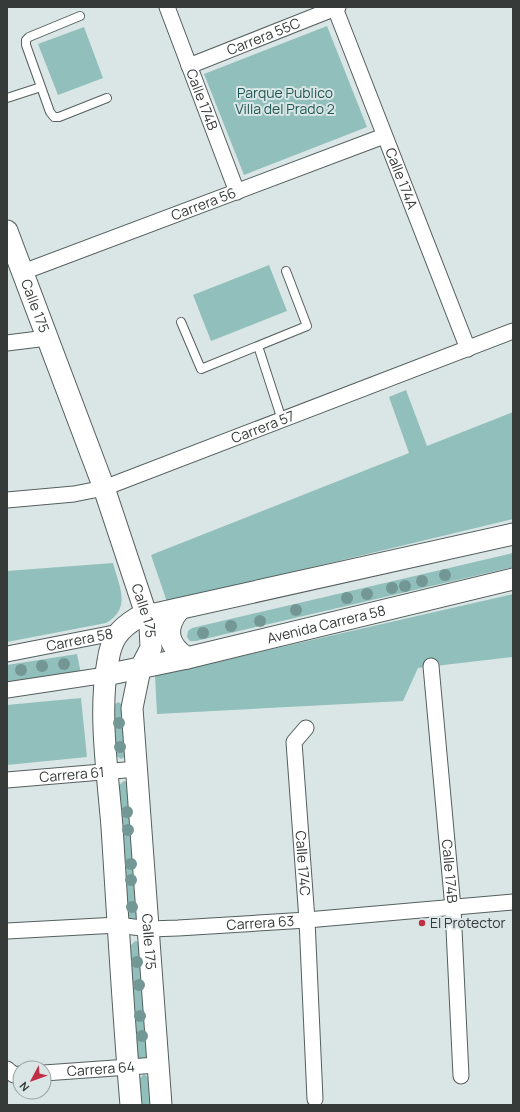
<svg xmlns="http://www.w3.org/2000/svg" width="520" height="1112" viewBox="0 0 520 1112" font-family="Manrope,sans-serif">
	<rect width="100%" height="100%" fill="#dae6e5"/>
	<path fill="#91bfbb" d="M 327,26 L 367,127 L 244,175 L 204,74 Z
		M 84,27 L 103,78 L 58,95 L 38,44 Z
		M 269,265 L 287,311 L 211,341 L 193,295 Z
		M 406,390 L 427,446 L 513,412 L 513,519 L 167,602 L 151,555 L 409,453 L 389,397 Z
		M 513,553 L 513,567 L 196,641 L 190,641 L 187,637 L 188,631 L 192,628 Z
		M 113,563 C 119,586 132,608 106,623 L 7,642 L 7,571 Z
		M 513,594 L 513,657 L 418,668 L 403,701 L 157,714 L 155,676 Z
		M 77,654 L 81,674 L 7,685 L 7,665 Z
		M 81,698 L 87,757 L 7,765 L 7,705 Z
		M 118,702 L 123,705 L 126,756 L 121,759 L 116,756 L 113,706 Z
		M 124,781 L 127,782 L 138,917 L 133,921 L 128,917 L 119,785 Z
		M 135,941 L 139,942 L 148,1056 L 145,1059 L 139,1059 L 136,1057 L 130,946 Z
		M 144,1074 L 149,1078 L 152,1105 L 141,1105 L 139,1079 Z"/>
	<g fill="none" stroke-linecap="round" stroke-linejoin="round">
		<g stroke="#545f5e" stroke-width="10">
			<path id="lane" d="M 80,16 L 29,37 L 26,40 L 26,45 L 50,112 L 54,117 L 59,117 L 107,98
				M 7,98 L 41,87
				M 181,322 L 201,369 L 307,326 L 286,271
				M 258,346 L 282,420"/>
		</g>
		<g stroke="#545f5e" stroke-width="17">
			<g id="street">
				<path id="s1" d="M 167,7 L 237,192"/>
				<path id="s2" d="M 335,8 L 468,349"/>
				<path id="s3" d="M 189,66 L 338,7"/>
				<path id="s4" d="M 23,272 L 384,136"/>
				<path d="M 7,343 L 47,338"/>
				<path id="s5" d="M 7,500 L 74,494 L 104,488 L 513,331"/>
				<path id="s6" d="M 7,654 L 119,632"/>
				<path id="s7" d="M 431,666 L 453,908 L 461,1076"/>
				<path d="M 7,690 L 106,675"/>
				<path id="s8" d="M 306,728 L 294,742 L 307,920 L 315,1099"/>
				<path id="s9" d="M 7,780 L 137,769"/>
				<path id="s10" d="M 7,931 L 118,925 L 149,929 L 178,928 L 307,920 L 513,902"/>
				<path d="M 7,1069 L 14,1075 L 20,1074"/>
				<path id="s11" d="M 44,1073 L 157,1065"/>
			</g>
		</g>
		<g stroke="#545f5e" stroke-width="23">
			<g id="secondary">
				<path id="s12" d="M 7,231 L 104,488 L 150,626 L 151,648 L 140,669 L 132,708 L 161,1105"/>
				<path d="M 179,610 C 164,628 167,645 187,658"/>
				<path id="s13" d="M 106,675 L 187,658 L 513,579"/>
				<path d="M 131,1105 C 123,1012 118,920 112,827 C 108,775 98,712 108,661 C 111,639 119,629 137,618 L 513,534"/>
			</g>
		</g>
		<use href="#lane" stroke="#fff" stroke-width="8"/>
		<use href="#street" stroke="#fff" stroke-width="15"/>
		<use href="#secondary" stroke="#fff" stroke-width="21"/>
	</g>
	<g fill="#739795">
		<circle cx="445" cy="575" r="6"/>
		<circle cx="422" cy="581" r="6"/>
		<circle cx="405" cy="586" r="6"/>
		<circle cx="392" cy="588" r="6"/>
		<circle cx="367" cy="594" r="6"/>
		<circle cx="347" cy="598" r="6"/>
		<circle cx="296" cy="610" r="6"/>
		<circle cx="260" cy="621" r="6"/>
		<circle cx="231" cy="626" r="6"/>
		<circle cx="203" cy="633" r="6"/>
		<circle cx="64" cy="664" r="6"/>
		<circle cx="42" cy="666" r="6"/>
		<circle cx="21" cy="670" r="6"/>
		<circle cx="119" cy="723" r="6"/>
		<circle cx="120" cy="747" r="6"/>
		<circle cx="127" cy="812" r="6"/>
		<circle cx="128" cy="830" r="6"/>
		<circle cx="131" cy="864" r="6"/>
		<circle cx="131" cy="880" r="6"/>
		<circle cx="132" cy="907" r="6"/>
		<circle cx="137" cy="962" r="6"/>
		<circle cx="139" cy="985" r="6"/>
		<circle cx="140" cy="1016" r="6"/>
		<circle cx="142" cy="1036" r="6"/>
	</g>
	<circle fill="#c02f46" stroke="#dae6e5" stroke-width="1.5" cx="422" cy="923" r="4"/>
	<g text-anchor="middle" stroke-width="4" stroke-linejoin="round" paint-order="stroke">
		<g font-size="14" fill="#363b3a" stroke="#dae6e5">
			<text dy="5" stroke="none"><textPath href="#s3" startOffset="80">Carrera 55C</textPath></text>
			<text dy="5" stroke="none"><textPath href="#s1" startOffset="99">Calle 174B</textPath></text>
			<text dy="5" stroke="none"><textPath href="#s2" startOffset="183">Calle 174A</textPath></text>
			<text dy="5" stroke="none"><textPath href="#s4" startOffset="193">Carrera 56</textPath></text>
			<text dy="5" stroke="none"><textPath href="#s12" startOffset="80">Calle 175</textPath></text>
			<text dy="5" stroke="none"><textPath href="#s5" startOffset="268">Carrera 57</textPath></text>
			<text dy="5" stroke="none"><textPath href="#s12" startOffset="404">Calle 175</textPath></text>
			<text dy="5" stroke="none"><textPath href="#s13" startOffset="226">Avenida Carrera 58</textPath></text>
			<text dy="5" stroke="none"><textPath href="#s6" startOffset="74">Carrera 58</textPath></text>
			<text dy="5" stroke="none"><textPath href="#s9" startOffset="65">Carrera 61</textPath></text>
			<text dy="5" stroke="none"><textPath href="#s8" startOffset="140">Calle 174C</textPath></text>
			<text dy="5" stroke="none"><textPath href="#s7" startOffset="206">Calle 174B</textPath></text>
			<text dy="5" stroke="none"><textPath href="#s10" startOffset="254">Carrera 63</textPath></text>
			<text dy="5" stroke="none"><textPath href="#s12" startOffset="740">Calle 175</textPath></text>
			<text dy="5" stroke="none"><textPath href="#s11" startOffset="57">Carrera 64</textPath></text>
		</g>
		<g font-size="14" fill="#1e5754" stroke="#dae6e5">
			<text x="285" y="98">Parque Publico<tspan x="285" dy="16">Villa del Prado 2</tspan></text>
		</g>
		<g font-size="14" fill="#363b3a" stroke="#dae6e5" text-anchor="start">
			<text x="430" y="928">El Protector</text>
		</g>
	</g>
	<rect width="520" height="1112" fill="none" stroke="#363b3a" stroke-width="16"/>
	<g transform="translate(32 1080) rotate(229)"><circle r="19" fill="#dae6e5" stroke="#98a2a1"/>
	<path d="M0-3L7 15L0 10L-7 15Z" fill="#c02f46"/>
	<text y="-6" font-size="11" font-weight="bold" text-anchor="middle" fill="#363b3a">N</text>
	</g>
</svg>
